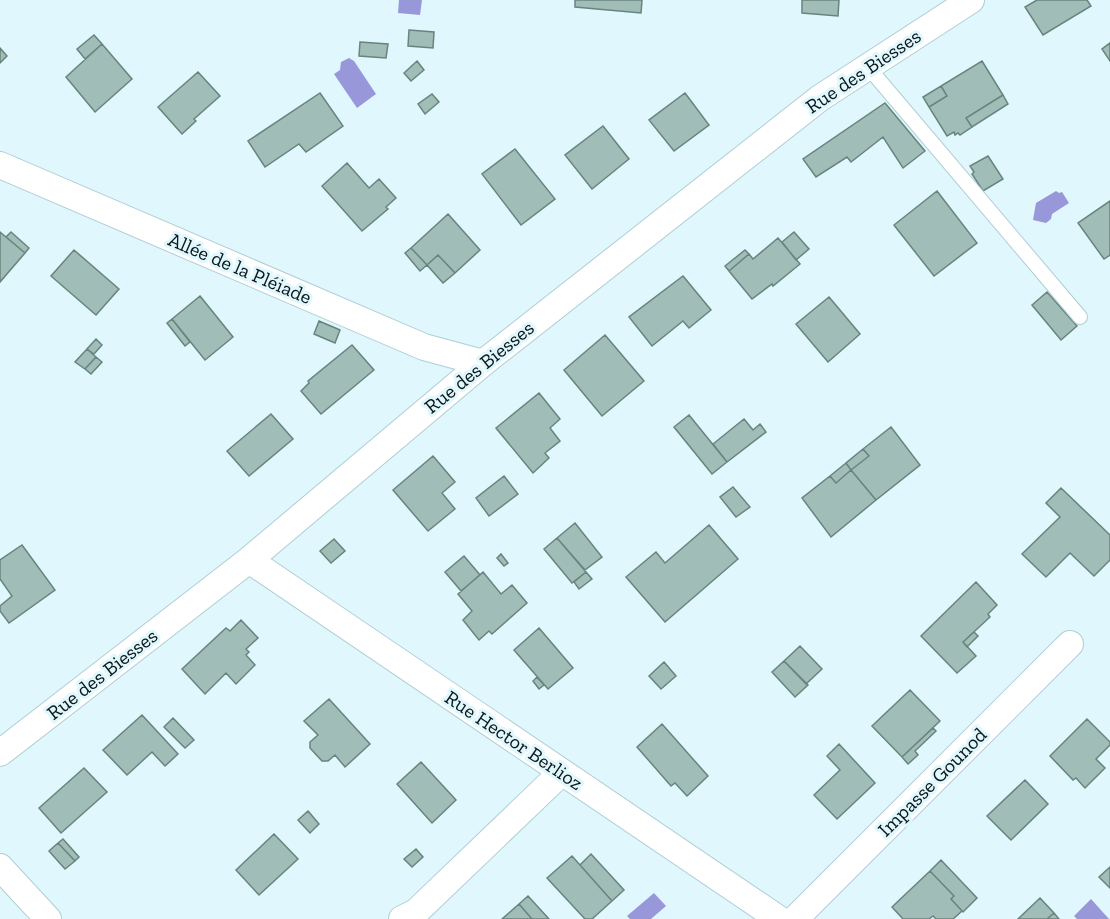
<svg xmlns="http://www.w3.org/2000/svg" width="1110" height="919" viewBox="0 0 1110 919" font-family="'Zilla Slab',serif">
	<rect width="100%" height="100%" fill="#dff7fd"/>
	<path fill="#9897da" d="M 399,0 L 422,0 L 420,15 L 398,13 Z
		M 349,58 L 354,61 L 376,94 L 357,108 L 334,74 L 340,70 L 341,62 Z
		M 1056,191 L 1059,193 L 1062,192 L 1069,203 L 1052,214 L 1051,219 L 1046,223 L 1033,220 L 1036,203 Z
		M 654,893 L 666,906 L 651,919 L 630,919 L 627,916 Z
		M 1091,899 L 1109,919 L 1077,919 L 1074,916 Z"/>
	<path fill="#a0bdb7" stroke="#68847e" stroke-width="1.5" d="M 575,0 L 642,0 L 641,13 L 575,7 Z
		M 802,0 L 839,0 L 838,16 L 802,13 Z
		M 1037,0 L 1087,0 L 1091,6 L 1043,35 L 1025,7 Z
		M 409,30 L 434,32 L 433,48 L 408,46 Z
		M 94,35 L 102,44 L 85,59 L 77,49 Z
		M 360,42 L 388,44 L 386,58 L 359,56 Z
		M 1110,43 L 1110,61 L 1102,49 Z
		M 102,44 L 132,79 L 95,112 L 66,77 Z
		M 0,48 L 7,56 L 0,63 Z
		M 417,61 L 424,70 L 411,81 L 404,73 Z
		M 982,61 L 1003,95 L 966,118 L 972,127 L 960,135 L 958,133 L 955,135 L 954,132 L 947,136 L 929,107 L 947,96 L 941,86 Z
		M 198,72 L 220,96 L 194,119 L 196,121 L 182,134 L 158,107 Z
		M 941,86 L 947,96 L 929,107 L 923,97 Z
		M 320,93 L 343,126 L 306,152 L 299,144 L 265,167 L 248,141 Z
		M 685,93 L 709,125 L 674,151 L 649,120 Z
		M 432,94 L 439,102 L 425,114 L 418,104 Z
		M 1003,95 L 1008,104 L 972,127 L 966,118 Z
		M 885,103 L 925,151 L 903,168 L 883,137 L 851,162 L 847,157 L 816,177 L 803,159 Z
		M 603,126 L 629,159 L 592,189 L 565,155 Z
		M 515,149 L 555,199 L 521,225 L 482,174 Z
		M 988,156 L 1003,179 L 983,191 L 972,174 L 974,172 L 970,166 Z
		M 347,163 L 369,188 L 379,179 L 396,198 L 386,207 L 388,209 L 362,231 L 322,186 Z
		M 937,191 L 977,243 L 934,276 L 894,225 Z
		M 1110,201 L 1110,255 L 1104,259 L 1078,223 Z
		M 448,214 L 480,250 L 455,273 L 438,255 L 427,265 L 411,248 Z
		M 0,232 L 25,253 L 0,282 Z
		M 11,232 L 29,248 L 25,253 L 6,237 Z
		M 794,232 L 809,249 L 796,260 L 782,242 Z
		M 778,238 L 800,264 L 773,286 L 772,284 L 752,299 L 729,271 L 749,254 L 753,259 Z
		M 411,248 L 427,265 L 420,271 L 405,253 Z
		M 74,250 L 119,289 L 96,315 L 51,276 Z
		M 745,250 L 749,254 L 729,271 L 725,266 Z
		M 438,255 L 455,273 L 443,283 L 427,265 Z
		M 683,276 L 711,310 L 689,328 L 683,321 L 652,346 L 629,317 Z
		M 1047,292 L 1077,326 L 1061,340 L 1032,305 Z
		M 200,296 L 233,337 L 205,360 L 172,319 Z
		M 829,297 L 860,334 L 828,362 L 796,324 Z
		M 172,319 L 190,342 L 185,346 L 167,323 Z
		M 319,321 L 340,330 L 335,343 L 314,334 Z
		M 605,335 L 644,381 L 602,416 L 564,370 Z
		M 96,339 L 102,345 L 94,354 L 87,349 Z
		M 352,345 L 374,370 L 321,414 L 301,391 L 309,383 L 308,381 Z
		M 87,349 L 96,357 L 85,369 L 75,362 Z
		M 96,357 L 102,362 L 91,374 L 85,369 Z
		M 539,393 L 560,419 L 550,428 L 560,441 L 545,453 L 549,458 L 533,473 L 496,428 Z
		M 271,414 L 293,439 L 249,476 L 227,451 Z
		M 689,415 L 727,462 L 712,474 L 674,427 Z
		M 744,419 L 753,430 L 760,424 L 766,432 L 727,462 L 713,444 Z
		M 891,427 L 920,465 L 876,500 L 851,470 L 869,456 L 863,449 Z
		M 863,449 L 869,456 L 851,470 L 846,463 Z
		M 433,456 L 455,482 L 442,493 L 455,509 L 428,531 L 393,490 Z
		M 846,463 L 851,470 L 836,483 L 830,476 Z
		M 851,470 L 876,500 L 831,537 L 802,498 L 830,476 L 836,483 Z
		M 504,476 L 518,494 L 489,516 L 476,498 Z
		M 733,487 L 750,507 L 736,517 L 720,497 Z
		M 1061,488 L 1110,535 L 1110,560 L 1094,576 L 1070,553 L 1046,577 L 1022,554 L 1060,517 L 1046,503 Z
		M 575,523 L 602,557 L 585,570 L 557,538 Z
		M 709,525 L 738,559 L 665,622 L 626,577 L 656,552 L 665,563 Z
		M 557,538 L 586,572 L 572,583 L 544,549 Z
		M 334,539 L 345,551 L 331,563 L 320,551 Z
		M 22,545 L 55,590 L 9,623 L 0,611 L 0,606 L 12,596 L 0,579 L 0,560 Z
		M 501,554 L 508,563 L 504,566 L 497,558 Z
		M 464,556 L 480,575 L 461,591 L 445,572 Z
		M 483,572 L 501,594 L 512,585 L 527,603 L 492,634 L 489,631 L 479,640 L 463,620 L 472,611 L 458,594 Z
		M 586,572 L 592,579 L 579,589 L 574,582 Z
		M 976,582 L 997,605 L 988,614 L 990,617 L 963,642 L 976,656 L 957,673 L 921,636 Z
		M 241,620 L 258,638 L 246,649 L 249,652 L 246,655 L 255,665 L 236,684 L 226,673 L 205,694 L 182,669 L 226,628 L 230,631 Z
		M 539,628 L 573,668 L 548,689 L 514,650 Z
		M 974,632 L 978,636 L 967,647 L 963,642 Z
		M 800,646 L 822,669 L 806,684 L 784,661 Z
		M 784,661 L 808,685 L 795,697 L 772,672 Z
		M 664,662 L 676,676 L 661,689 L 649,676 Z
		M 537,677 L 544,685 L 539,689 L 533,681 Z
		M 910,690 L 940,721 L 902,757 L 872,726 Z
		M 329,699 L 370,744 L 345,767 L 335,755 L 328,761 L 322,761 L 310,748 L 310,742 L 318,735 L 304,721 Z
		M 142,715 L 178,754 L 165,766 L 152,752 L 127,775 L 103,750 Z
		M 173,718 L 194,740 L 185,748 L 164,727 Z
		M 1087,719 L 1110,742 L 1110,745 L 1096,759 L 1105,768 L 1085,788 L 1076,778 L 1073,780 L 1050,756 Z
		M 662,724 L 708,776 L 687,796 L 675,783 L 671,786 L 637,747 Z
		M 933,728 L 936,731 L 915,751 L 918,755 L 908,764 L 902,757 Z
		M 839,744 L 875,783 L 837,819 L 814,795 L 840,770 L 827,756 Z
		M 421,762 L 456,800 L 432,823 L 397,784 Z
		M 84,768 L 107,792 L 61,833 L 39,808 Z
		M 1025,780 L 1048,804 L 1011,840 L 987,816 Z
		M 308,811 L 319,824 L 310,833 L 298,820 Z
		M 274,834 L 298,859 L 259,895 L 236,870 Z
		M 63,839 L 79,857 L 75,861 L 58,843 Z
		M 58,843 L 75,861 L 65,869 L 49,851 Z
		M 416,849 L 423,857 L 412,867 L 404,859 Z
		M 591,854 L 624,890 L 612,901 L 580,865 Z
		M 572,856 L 612,901 L 592,919 L 585,919 L 547,878 Z
		M 941,860 L 977,898 L 963,912 L 951,899 L 954,896 L 930,871 Z
		M 1110,867 L 1110,888 L 1099,877 Z
		M 930,871 L 954,896 L 951,899 L 962,911 L 953,919 L 936,919 L 933,916 L 929,919 L 903,919 L 892,907 Z
		M 528,896 L 549,919 L 532,919 L 519,904 Z
		M 1040,898 L 1054,913 L 1047,919 L 1018,919 Z
		M 519,904 L 532,919 L 502,919 Z
		M 1054,913 L 1059,919 L 1047,919 Z"/>
	<g fill="none" stroke-linecap="round" stroke-linejoin="round">
		<g stroke="#b0ced5" stroke-width="16">
			<path id="lane" d="M 868,67 L 1080,317"/>
		</g>
		<g stroke="#b0ced5" stroke-width="28">
			<path id="street" d="M 0,165 L 424,347 L 483,363
				M 249,560 L 779,919
				M 0,753 L 249,560 L 483,363 L 820,98 L 971,0
				M 0,867 L 48,919
				M 402,919 L 416,912 L 561,773
				M 795,919 L 1070,644"/>
		</g>
		<use href="#lane" stroke="#fff" stroke-width="14"/>
		<use href="#street" stroke="#fff" stroke-width="26"/>
	</g>
	<g text-anchor="middle" stroke-width="6" stroke-linejoin="round" paint-order="stroke">
		<g font-size="20" fill="#0b1618" stroke="#dff7fd">
			<text transform="translate(863 71) rotate(-34)" y="7">Rue des Biesses</text>
			<text transform="translate(240 268) rotate(23)" y="7">Allée de la Pléiade</text>
			<text transform="translate(479 367) rotate(-39)" y="7">Rue des Biesses</text>
			<text transform="translate(102 674) rotate(-38)" y="7">Rue des Biesses</text>
			<text transform="translate(514 740) rotate(34)" y="7">Rue Hector Berlioz</text>
			<text transform="translate(932 782) rotate(-45)" y="7">Impasse Gounod</text>
		</g>
	</g>
</svg>
